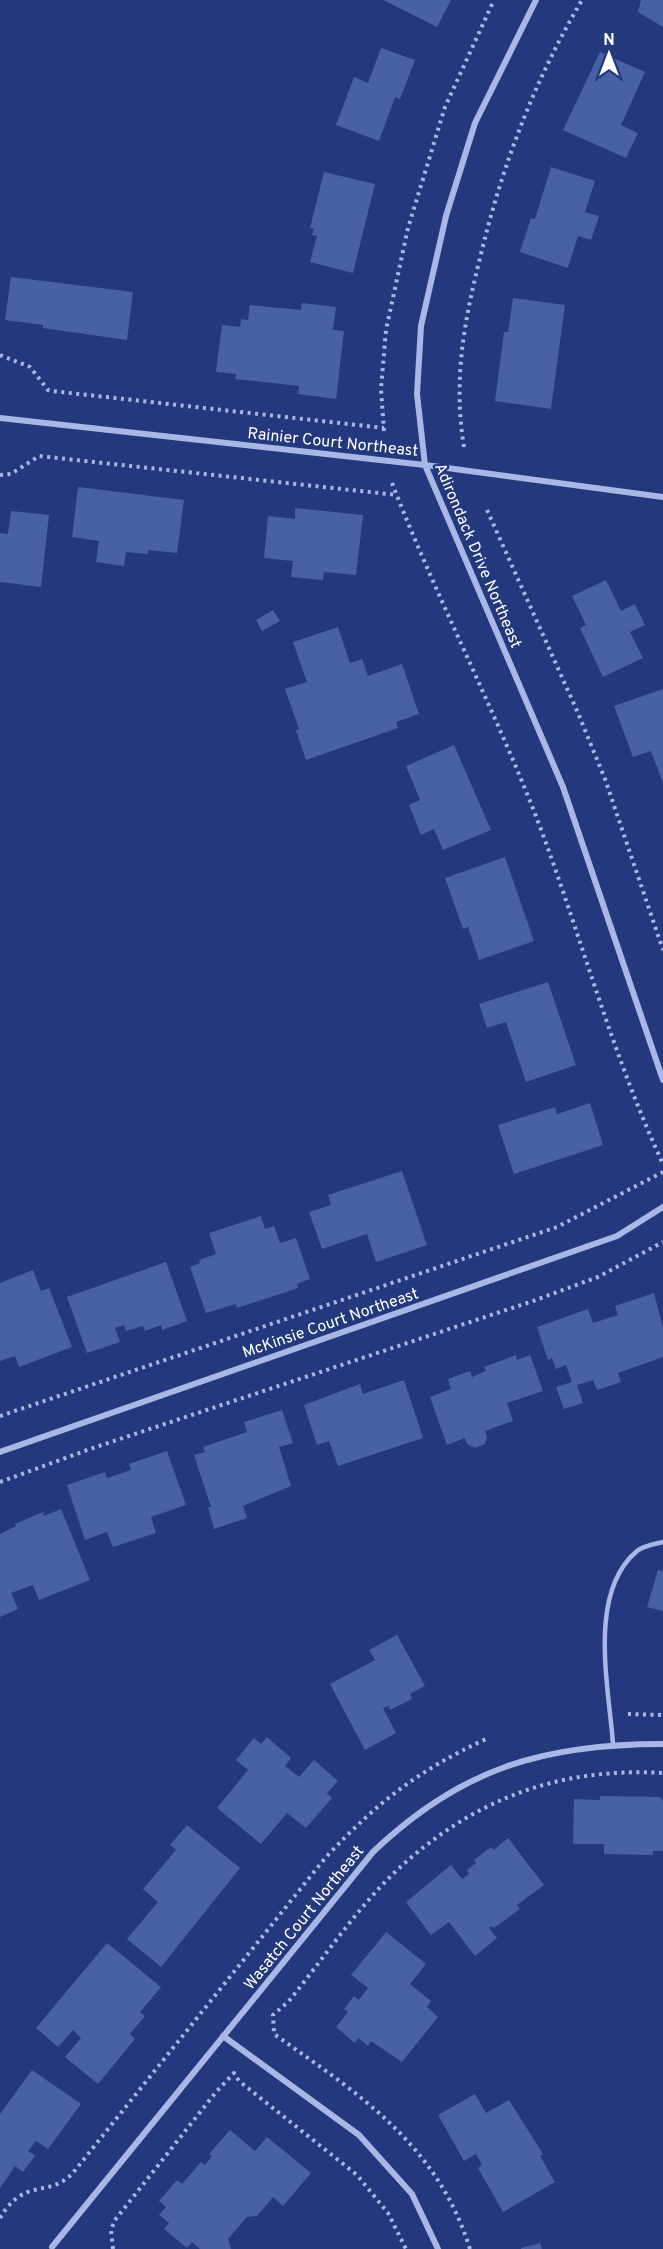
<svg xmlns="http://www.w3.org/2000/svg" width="663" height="2249" viewBox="0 0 663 2249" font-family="Overpass,sans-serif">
	<rect width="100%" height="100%" fill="#24397d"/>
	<path fill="#4860a4" d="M 383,0 L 451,0 L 437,27 Z
		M 641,0 L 663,0 L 663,27 L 638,12 Z
		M 381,48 L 415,60 L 400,99 L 395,97 L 379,141 L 336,125 L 354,77 L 368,83 Z
		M 600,52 L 645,72 L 621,125 L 638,133 L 626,158 L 563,130 Z
		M 551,167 L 595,181 L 585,212 L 599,216 L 591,240 L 578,236 L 568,268 L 520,252 L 531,218 L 535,219 Z
		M 324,172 L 375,184 L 353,273 L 310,262 L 317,236 L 312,235 L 314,229 L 310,228 Z
		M 11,277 L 133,292 L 127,340 L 43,328 L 43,325 L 5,320 Z
		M 513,298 L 565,305 L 551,409 L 495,401 L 504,332 L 508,332 Z
		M 302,303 L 336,307 L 333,330 L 344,331 L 336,399 L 298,394 L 299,386 L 235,379 L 236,374 L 216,372 L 222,325 L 240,327 L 241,319 L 248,320 L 250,305 L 301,310 Z
		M 78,487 L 184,500 L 177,553 L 148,550 L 148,554 L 126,552 L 124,566 L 96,562 L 99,541 L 72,537 Z
		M 295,508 L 363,515 L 356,575 L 324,572 L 323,580 L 291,577 L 293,561 L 264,558 L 268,516 L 295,519 Z
		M 11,511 L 49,515 L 41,587 L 0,582 L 0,533 L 8,534 Z
		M 606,580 L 621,611 L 635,604 L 645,625 L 630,632 L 643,658 L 603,677 L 580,628 L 586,625 L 572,596 Z
		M 273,610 L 280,621 L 262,631 L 256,620 Z
		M 338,627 L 350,663 L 362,659 L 368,676 L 402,664 L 419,714 L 396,722 L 398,728 L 306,760 L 296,730 L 299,729 L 285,689 L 307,682 L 293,642 Z
		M 663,689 L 663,783 L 651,751 L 633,757 L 614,706 Z
		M 454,745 L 491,830 L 443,850 L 434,829 L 421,835 L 409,805 L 420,800 L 406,766 Z
		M 505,857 L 534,941 L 479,960 L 468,927 L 463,929 L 445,878 Z
		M 548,982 L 576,1065 L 526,1082 L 506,1022 L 487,1028 L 479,1004 Z
		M 590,1103 L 603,1145 L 514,1174 L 498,1125 L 555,1107 L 557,1114 Z
		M 402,1171 L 427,1245 L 376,1262 L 367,1234 L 322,1249 L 309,1212 L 331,1205 L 328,1195 Z
		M 261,1216 L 265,1229 L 274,1226 L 280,1243 L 296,1238 L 310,1279 L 297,1284 L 298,1288 L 237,1308 L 236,1304 L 206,1313 L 190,1267 L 200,1263 L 199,1260 L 216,1254 L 209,1233 Z
		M 166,1262 L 187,1321 L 162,1330 L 161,1325 L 145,1331 L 143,1326 L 126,1331 L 124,1325 L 115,1328 L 120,1342 L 87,1353 L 67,1297 Z
		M 33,1270 L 41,1291 L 49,1288 L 72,1347 L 19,1367 L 15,1356 L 0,1361 L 0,1283 Z
		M 654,1293 L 663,1328 L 663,1357 L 618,1373 L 621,1382 L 597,1390 L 593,1380 L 577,1385 L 583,1403 L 564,1409 L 556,1387 L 572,1382 L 566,1365 L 556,1369 L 552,1358 L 548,1360 L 537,1327 L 588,1309 L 593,1323 L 618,1315 L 615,1306 Z
		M 516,1355 L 517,1360 L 530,1355 L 543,1391 L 507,1403 L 513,1421 L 485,1431 L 487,1437 L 485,1444 L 475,1448 L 467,1444 L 465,1438 L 447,1445 L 430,1397 L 451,1389 L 448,1379 L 470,1371 L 472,1377 L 486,1371 L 484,1367 Z
		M 404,1380 L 423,1438 L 338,1466 L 329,1441 L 317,1445 L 304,1405 L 360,1384 L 363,1394 Z
		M 282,1410 L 293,1443 L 279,1447 L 291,1486 L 243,1506 L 247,1518 L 214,1529 L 208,1507 L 211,1507 L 194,1455 L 205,1452 L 203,1447 L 247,1432 L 244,1422 Z
		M 167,1451 L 186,1505 L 151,1517 L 156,1533 L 113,1547 L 107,1532 L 85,1540 L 67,1485 L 105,1472 L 107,1478 L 131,1470 L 129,1464 Z
		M 61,1509 L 90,1580 L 39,1600 L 33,1585 L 11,1593 L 18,1609 L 0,1617 L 0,1534 L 16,1526 L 15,1524 L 43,1512 L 44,1516 Z
		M 658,1570 L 663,1571 L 663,1611 L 647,1607 Z
		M 397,1635 L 425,1686 L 410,1694 L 412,1699 L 390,1710 L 389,1706 L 383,1708 L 396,1733 L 365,1750 L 330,1684 L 375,1660 L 369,1650 Z
		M 267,1737 L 291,1758 L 285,1766 L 299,1777 L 314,1760 L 338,1781 L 327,1793 L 332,1798 L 306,1828 L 287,1813 L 261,1844 L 217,1808 L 248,1770 L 236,1760 L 254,1738 L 261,1744 Z
		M 600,1796 L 660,1797 L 663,1801 L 663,1851 L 653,1851 L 653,1855 L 604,1854 L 604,1844 L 573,1844 L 574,1799 L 600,1800 Z
		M 187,1825 L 240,1868 L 161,1967 L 127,1939 L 158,1902 L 143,1889 L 176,1850 L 170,1845 Z
		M 508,1838 L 544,1885 L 517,1905 L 520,1909 L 494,1928 L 492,1926 L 489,1928 L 497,1938 L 475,1956 L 449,1922 L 431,1935 L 406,1902 L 451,1865 L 462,1879 L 469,1874 L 467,1870 L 476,1863 L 474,1860 L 491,1847 L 494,1850 Z
		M 386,1932 L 426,1964 L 410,1984 L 431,2001 L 427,2007 L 438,2017 L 402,2062 L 371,2041 L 368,2046 L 358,2038 L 355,2043 L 336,2027 L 348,2012 L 344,2009 L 354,1996 L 359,2000 L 368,1988 L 351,1975 Z
		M 107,1943 L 161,1987 L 140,2012 L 145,2016 L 130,2034 L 135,2039 L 98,2084 L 65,2057 L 81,2038 L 73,2030 L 58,2047 L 36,2028 Z
		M 32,2070 L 81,2104 L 48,2149 L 36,2141 L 28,2151 L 35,2156 L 23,2172 L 15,2166 L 0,2188 L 0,2114 Z
		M 475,2094 L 486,2113 L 509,2100 L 543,2154 L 540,2156 L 555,2182 L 503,2212 L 478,2168 L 482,2165 L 476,2154 L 464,2161 L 438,2115 Z
		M 230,2130 L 255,2151 L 267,2137 L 311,2173 L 283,2206 L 273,2197 L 257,2216 L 247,2217 L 228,2239 L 231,2249 L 200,2249 L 192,2242 L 187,2248 L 164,2229 L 169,2223 L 159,2215 L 166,2207 L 159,2201 L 177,2180 L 182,2184 L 201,2162 L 205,2165 L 212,2156 L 209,2154 Z
		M 540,2243 L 542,2249 L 521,2249 L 521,2248 Z"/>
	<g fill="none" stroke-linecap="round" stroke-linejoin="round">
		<path stroke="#a8b8e6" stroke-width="4" stroke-dasharray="3 4.5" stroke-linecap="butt" d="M 0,355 L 30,367 L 48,390 L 52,391 L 384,428
			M 384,431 L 381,389 L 386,330 L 408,228 L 445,107 L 494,0
			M 464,447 C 453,381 464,322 480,258 C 502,166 534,81 582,0
			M 0,475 L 11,474 L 39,456 L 397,495
			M 392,483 C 435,594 490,700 534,811 C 579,928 610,1050 663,1164
			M 487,510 L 578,713 L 605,779 L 663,950
			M 0,1416 L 557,1227 L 663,1172
			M 0,1482 L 90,1449 L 533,1301 L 598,1277 L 663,1242
			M 628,1714 L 663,1715
			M 0,2218 C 24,2177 48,2198 72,2174 L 326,1857 C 378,1802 417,1771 486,1739
			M 113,2249 L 111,2230 L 115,2220 L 216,2092 L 234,2073 L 239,2081 L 357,2175 L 388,2213 L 406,2249
			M 470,2249 C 437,2144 360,2095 274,2034 L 273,2015 L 289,2001 C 323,1959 355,1911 394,1873 C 471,1800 557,1767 663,1773"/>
		<path stroke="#a8b8e6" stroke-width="4.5" d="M 613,1744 C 609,1687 587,1593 637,1551 C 643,1546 655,1544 663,1542"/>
		<path stroke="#a8b8e6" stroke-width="6" d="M 536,0 L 475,123 L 446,216 L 421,326 L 417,394 L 425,465 L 563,787 L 663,1080
			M 0,418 L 425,465 L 663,497
			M 0,1452 L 617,1236 L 663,1207
			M 223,2036 L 359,2135 L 412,2194 L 438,2249
			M 52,2247 L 373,1852 C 461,1768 544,1744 663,1744"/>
	</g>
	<g text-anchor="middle" stroke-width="4.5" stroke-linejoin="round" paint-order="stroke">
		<g font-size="16" fill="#fff" stroke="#24397d">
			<text transform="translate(333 441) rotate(6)" y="6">Rainier Court Northeast</text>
			<text transform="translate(479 555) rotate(67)" y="6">Adirondack Drive Northeast</text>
			<text transform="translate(330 1322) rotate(-19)" y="6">McKinsie Court Northeast</text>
			<text transform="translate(303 1917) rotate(-51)" y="6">Wasatch Court Northeast</text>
		</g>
	</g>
	<g transform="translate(609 54)" stroke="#24397d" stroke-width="4.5" paint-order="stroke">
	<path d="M0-4.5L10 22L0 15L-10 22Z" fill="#ffffff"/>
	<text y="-9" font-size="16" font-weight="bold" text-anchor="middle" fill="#ffffff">N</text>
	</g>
</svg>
